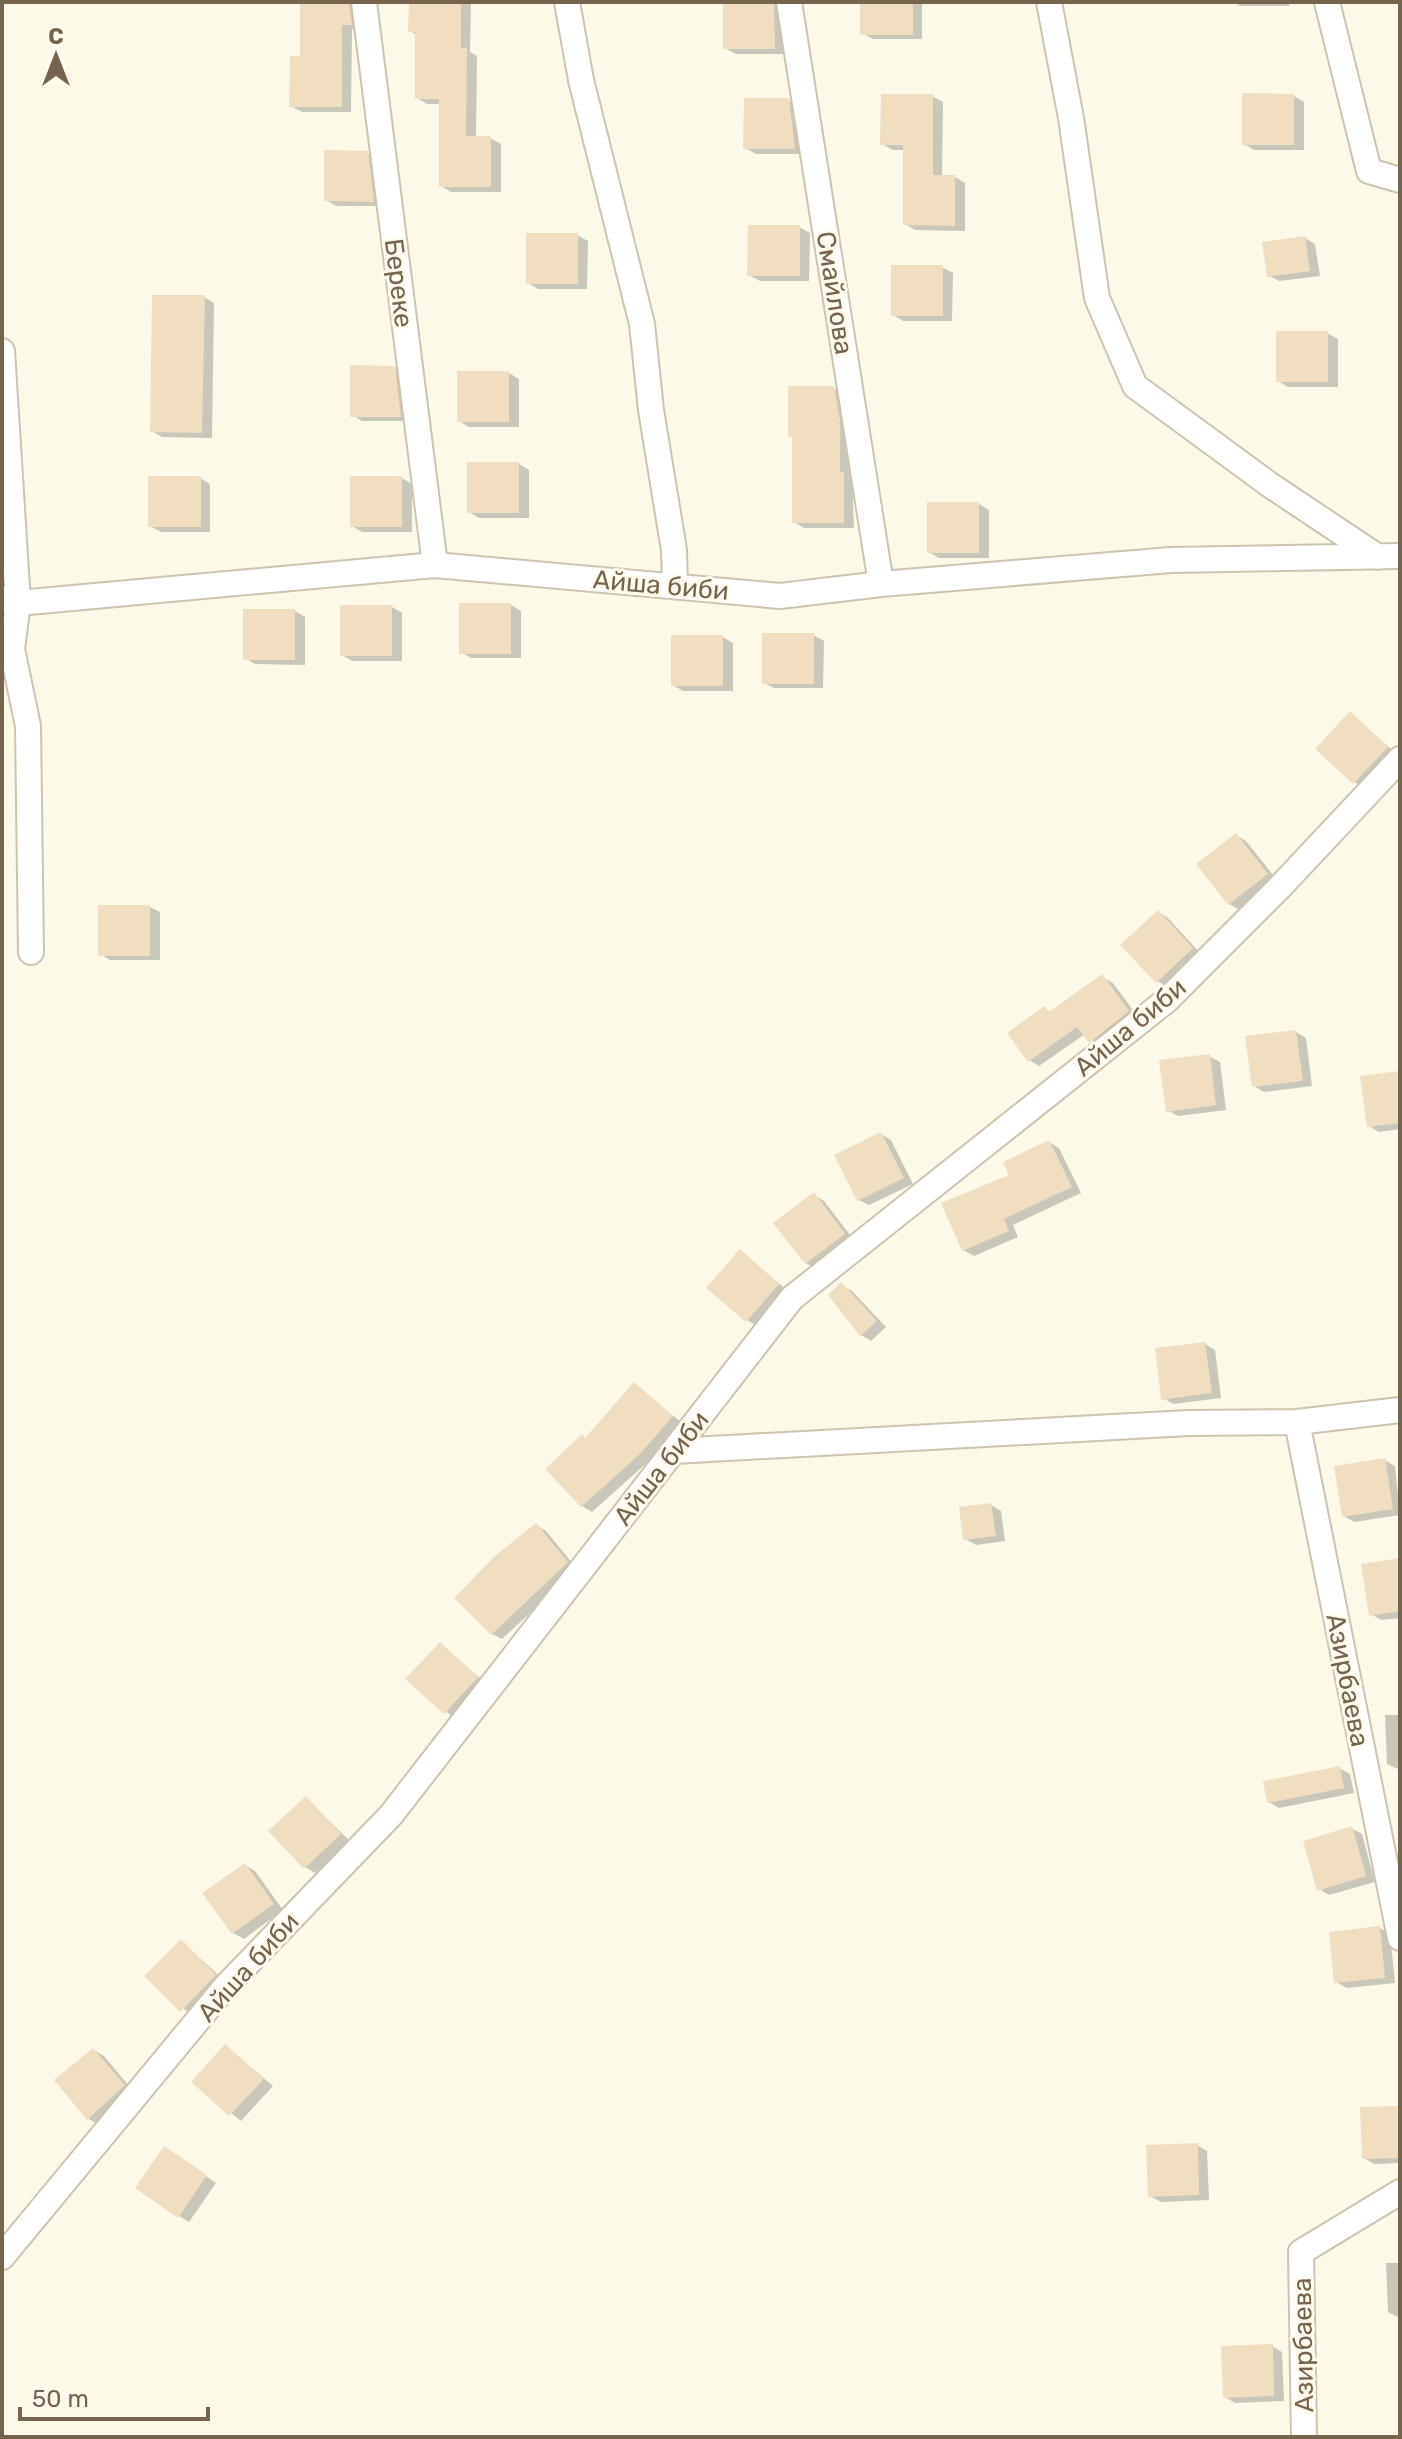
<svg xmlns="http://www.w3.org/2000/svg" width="1402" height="2439" viewBox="0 0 1402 2439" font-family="Rubik,sans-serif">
	<rect width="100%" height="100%" fill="#fcf9e9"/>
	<path fill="#0003" d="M 302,2 L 362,2 L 361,29 L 352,29 L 351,112 L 302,112 L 291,106 L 302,58 Z
		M 411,2 L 471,2 L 470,52 L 477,56 L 476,138 L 490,138 L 501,144 L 501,192 L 451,192 L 441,186 L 441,104 L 427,104 L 417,98 L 417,35 L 410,31 Z
		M 725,2 L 778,2 L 785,54 L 736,54 L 725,48 Z
		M 862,2 L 922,2 L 922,39 L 873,39 L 862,33 Z
		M 1233,2 L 1289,2 L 1289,6 L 1240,6 Z
		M 932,96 L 943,102 L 942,177 L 955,177 L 965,183 L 965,231 L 915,230 L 905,224 L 905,150 L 893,150 L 882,144 Z
		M 1294,96 L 1304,102 L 1304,150 L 1254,150 L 1244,144 Z
		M 788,100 L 799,106 L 805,154 L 756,154 L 745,148 Z
		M 367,153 L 378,159 L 384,206 L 336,206 L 326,200 Z
		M 799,227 L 810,233 L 809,281 L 760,281 L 749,275 Z
		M 577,235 L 588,241 L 587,289 L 538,289 L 528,283 Z
		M 1305,238 L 1315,244 L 1320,276 L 1279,281 L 1268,275 Z
		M 942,267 L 953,273 L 952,321 L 903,321 L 893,315 Z
		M 204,297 L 214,303 L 212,438 L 162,437 L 152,431 Z
		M 1327,333 L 1338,339 L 1338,387 L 1288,387 L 1278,381 Z
		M 394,368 L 405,374 L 411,421 L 362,421 L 352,415 Z
		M 509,373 L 519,379 L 519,427 L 469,427 L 459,421 Z
		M 834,388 L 844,394 L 850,427 L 854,528 L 804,528 L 794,522 Z
		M 519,464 L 529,470 L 529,518 L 479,518 L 469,512 Z
		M 200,478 L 210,484 L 210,532 L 161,532 L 150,526 Z
		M 402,478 L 412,484 L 412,532 L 362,532 L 352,526 Z
		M 979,504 L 989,510 L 989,558 L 939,558 L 929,552 Z
		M 511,605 L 521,611 L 521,658 L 471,658 L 461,652 Z
		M 392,607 L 402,613 L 402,661 L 352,661 L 342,655 Z
		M 295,611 L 305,617 L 305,665 L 255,664 L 245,658 Z
		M 813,635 L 824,641 L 823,688 L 774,688 L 764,683 Z
		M 723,637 L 733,643 L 733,691 L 683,691 L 673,685 Z
		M 1350,714 L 1397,754 L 1365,788 L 1354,782 Z
		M 1236,835 L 1246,841 L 1277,880 L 1240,910 L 1229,904 Z
		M 150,907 L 160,912 L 160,960 L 110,960 L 100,954 Z
		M 1158,912 L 1168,918 L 1202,955 L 1167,987 L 1157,981 Z
		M 1102,977 L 1113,983 L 1138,1017 L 1101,1047 L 1085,1034 L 1039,1066 L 1029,1060 L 1044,1008 L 1052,1013 Z
		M 1296,1032 L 1306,1038 L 1312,1086 L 1264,1092 L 1254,1086 Z
		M 1209,1056 L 1220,1062 L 1226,1110 L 1178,1116 L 1167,1110 Z
		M 1400,1073 L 1400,1129 L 1379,1132 L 1369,1126 Z
		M 881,1134 L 891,1140 L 913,1184 L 869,1205 L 859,1200 Z
		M 1049,1142 L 1059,1148 L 1081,1193 L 1013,1225 L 1018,1237 L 974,1256 L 963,1250 L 1012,1176 Z
		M 814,1195 L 824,1201 L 854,1240 L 816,1269 L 806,1263 Z
		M 741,1252 L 788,1291 L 757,1326 L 747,1320 Z
		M 842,1285 L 852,1291 L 886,1327 L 871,1341 L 861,1335 Z
		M 1205,1344 L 1215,1350 L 1221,1398 L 1173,1404 L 1163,1398 Z
		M 634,1384 L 682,1423 L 650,1460 L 592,1512 L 582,1506 L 587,1439 Z
		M 1384,1460 L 1395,1466 L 1400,1515 L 1354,1522 L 1344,1516 Z
		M 991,1505 L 1001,1511 L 1005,1541 L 976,1545 L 965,1539 Z
		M 536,1525 L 546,1531 L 577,1569 L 502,1639 L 492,1634 Z
		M 1400,1560 L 1400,1618 L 1381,1620 L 1371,1614 Z
		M 440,1644 L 487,1684 L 455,1719 L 408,1679 Z
		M 1385,1715 L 1400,1715 L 1400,1770 L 1387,1764 Z
		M 1339,1768 L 1350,1774 L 1354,1793 L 1279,1808 L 1269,1802 Z
		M 306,1799 L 350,1841 L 315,1873 L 305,1867 Z
		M 1351,1828 L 1362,1834 L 1375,1882 L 1329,1895 L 1319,1889 Z
		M 245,1865 L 255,1871 L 283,1910 L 244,1939 L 233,1933 Z
		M 1380,1928 L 1390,1934 L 1395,1983 L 1347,1988 L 1336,1982 Z
		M 182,1942 L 225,1981 L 192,2016 L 147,1976 Z
		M 226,2046 L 273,2086 L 241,2121 L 194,2082 Z
		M 94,2050 L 104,2056 L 134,2092 L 99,2125 L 89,2119 L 57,2080 Z
		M 1400,2108 L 1400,2163 L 1374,2164 L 1364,2158 Z
		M 1197,2145 L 1207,2151 L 1209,2200 L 1161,2202 L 1150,2196 Z
		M 175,2155 L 216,2183 L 189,2222 L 179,2216 Z
		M 1386,2263 L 1400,2263 L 1400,2318 L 1388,2312 Z
		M 1272,2346 L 1282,2352 L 1284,2401 L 1235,2403 L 1225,2397 Z"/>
	<path fill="#f1dec1" d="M 300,2 L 349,2 L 352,25 L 342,25 L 342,107 L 289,107 L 290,56 L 300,56 Z
		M 409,2 L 461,2 L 461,48 L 467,48 L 466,136 L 491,136 L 491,187 L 439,187 L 439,99 L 415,99 L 415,32 L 408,32 Z
		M 723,2 L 774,2 L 775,49 L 723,49 Z
		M 860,2 L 913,2 L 913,35 L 860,35 Z
		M 1242,93 L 1294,94 L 1294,145 L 1242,145 Z
		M 881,94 L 933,94 L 933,175 L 955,175 L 955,226 L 903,225 L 903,145 L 880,145 Z
		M 744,98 L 789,98 L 795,149 L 743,149 Z
		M 324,150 L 368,151 L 374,202 L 324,201 Z
		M 748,225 L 800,225 L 800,276 L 747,276 Z
		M 526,233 L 578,233 L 578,284 L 526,284 Z
		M 1305,236 L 1310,271 L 1267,277 L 1262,242 Z
		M 891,265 L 943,265 L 943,316 L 891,316 Z
		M 152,295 L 205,295 L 202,433 L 150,432 Z
		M 1276,331 L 1328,331 L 1328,382 L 1276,382 Z
		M 350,365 L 395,366 L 401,417 L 350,417 Z
		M 457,371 L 509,371 L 509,422 L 457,422 Z
		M 788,386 L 834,386 L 840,420 L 840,472 L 844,472 L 844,523 L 792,523 L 792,437 L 788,437 Z
		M 467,462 L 519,462 L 519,513 L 467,513 Z
		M 148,476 L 201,476 L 201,527 L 148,527 Z
		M 350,476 L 402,476 L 402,527 L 350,527 Z
		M 927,502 L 979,502 L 979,553 L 927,553 Z
		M 459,603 L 511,603 L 511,654 L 459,654 Z
		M 340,605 L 392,605 L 392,656 L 340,656 Z
		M 243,609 L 295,609 L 295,660 L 243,660 Z
		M 762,633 L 814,633 L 814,684 L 762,684 Z
		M 671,635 L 723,635 L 723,686 L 671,686 Z
		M 1350,711 L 1388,747 L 1353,784 L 1315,749 Z
		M 1236,833 L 1268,874 L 1228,905 L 1196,864 Z
		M 98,905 L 150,905 L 150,956 L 98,956 Z
		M 1158,910 L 1193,948 L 1156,983 L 1120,945 Z
		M 1102,974 L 1129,1011 L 1089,1043 L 1077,1027 L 1028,1062 L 1007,1033 L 1044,1006 L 1049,1012 Z
		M 1296,1030 L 1303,1081 L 1252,1087 L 1245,1036 Z
		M 1210,1054 L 1216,1105 L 1166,1112 L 1159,1060 Z
		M 1400,1071 L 1400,1123 L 1367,1127 L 1360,1076 Z
		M 881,1132 L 904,1178 L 857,1201 L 834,1155 Z
		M 1049,1140 L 1072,1187 L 1004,1219 L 1009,1231 L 962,1251 L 941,1203 L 1009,1175 L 1003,1162 Z
		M 814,1192 L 845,1234 L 805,1264 L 773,1223 Z
		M 740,1249 L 779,1284 L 746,1322 L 706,1288 Z
		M 841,1282 L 877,1321 L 860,1336 L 828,1295 Z
		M 1205,1342 L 1212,1393 L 1161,1400 L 1155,1348 Z
		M 634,1382 L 673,1416 L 640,1454 L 581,1507 L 545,1469 L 582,1434 L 585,1438 Z
		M 1385,1458 L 1393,1509 L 1342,1517 L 1334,1466 Z
		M 991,1503 L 996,1536 L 963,1540 L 959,1507 Z
		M 536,1523 L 568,1562 L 491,1635 L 454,1598 L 496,1555 Z
		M 1400,1558 L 1400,1611 L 1369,1616 L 1361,1564 Z
		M 440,1642 L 478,1677 L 444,1714 L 405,1679 Z
		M 1340,1766 L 1344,1788 L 1267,1803 L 1263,1781 Z
		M 306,1796 L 341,1834 L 304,1869 L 268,1831 Z
		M 1352,1826 L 1366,1876 L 1317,1891 L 1303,1841 Z
		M 245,1863 L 274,1904 L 232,1934 L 202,1893 Z
		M 1380,1926 L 1385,1978 L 1334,1983 L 1329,1932 Z
		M 181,1939 L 216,1975 L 180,2012 L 144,1976 Z
		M 225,2044 L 264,2079 L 229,2116 L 191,2082 Z
		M 93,2048 L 125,2085 L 87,2120 L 54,2080 Z
		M 1400,2106 L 1400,2158 L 1362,2159 L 1360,2107 Z
		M 1198,2143 L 1199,2195 L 1148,2197 L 1146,2145 Z
		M 164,2146 L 207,2175 L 178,2218 L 135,2188 Z
		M 1273,2344 L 1274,2396 L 1223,2398 L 1221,2346 Z"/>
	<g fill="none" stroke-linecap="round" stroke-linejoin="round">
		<g stroke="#cec3af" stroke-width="28">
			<path id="minor" d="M 364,2 L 435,565
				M 567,2 L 581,80 L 642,324 L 651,410 L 674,550 L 675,586
				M 789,2 L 881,584
				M 1049,2 L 1071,118 L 1097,298 L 1135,386 L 1270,485 L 1378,557
				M 1327,2 L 1369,171 L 1400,180
				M 2,351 L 18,603 L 12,649 L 28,726 L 31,952
				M 2,599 L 18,603 L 435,565 L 780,596 L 881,584 L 1171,560 L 1400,556
				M 1297,1422 L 1400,1938
				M 674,1451 L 1188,1423 L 1297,1422 L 1400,1410
				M 2,2257 L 227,1985 L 391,1815 L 792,1298 L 1167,1000 L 1280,887 L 1400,759
				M 1304,2437 L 1301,2252 L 1400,2192"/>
		</g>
		<use href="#minor" stroke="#fff" stroke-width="24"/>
	</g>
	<g text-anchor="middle" stroke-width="6" stroke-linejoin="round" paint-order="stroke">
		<g font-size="26" fill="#76644d" stroke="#fffcef">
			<text transform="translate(399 283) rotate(83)" y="9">Береке</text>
			<text transform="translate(835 293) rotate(81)" y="9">Смайлова</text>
			<text transform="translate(661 585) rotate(5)" y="9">Айша биби</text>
			<text transform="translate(1130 1027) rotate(-40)" y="9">Айша биби</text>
			<text transform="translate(661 1468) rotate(-52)" y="9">Айша биби</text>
			<text transform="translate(1348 1680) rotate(79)" y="9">Азирбаева</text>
			<text transform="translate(248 1967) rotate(-48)" y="9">Айша биби</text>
			<text transform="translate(1303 2345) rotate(-91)" y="9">Азирбаева</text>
		</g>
	</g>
	<rect width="1402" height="2439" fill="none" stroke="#76644d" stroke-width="8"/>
	<g transform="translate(56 56)" stroke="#fffcef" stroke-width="6" paint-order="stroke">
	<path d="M0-6L14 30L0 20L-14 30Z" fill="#76644d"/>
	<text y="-12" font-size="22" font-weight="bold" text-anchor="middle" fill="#76644d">С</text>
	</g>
	<path d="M20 2407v12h188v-12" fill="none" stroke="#76644d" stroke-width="4"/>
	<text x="32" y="2407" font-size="24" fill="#76644d" stroke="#fffcef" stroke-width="6" paint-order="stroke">50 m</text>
</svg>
